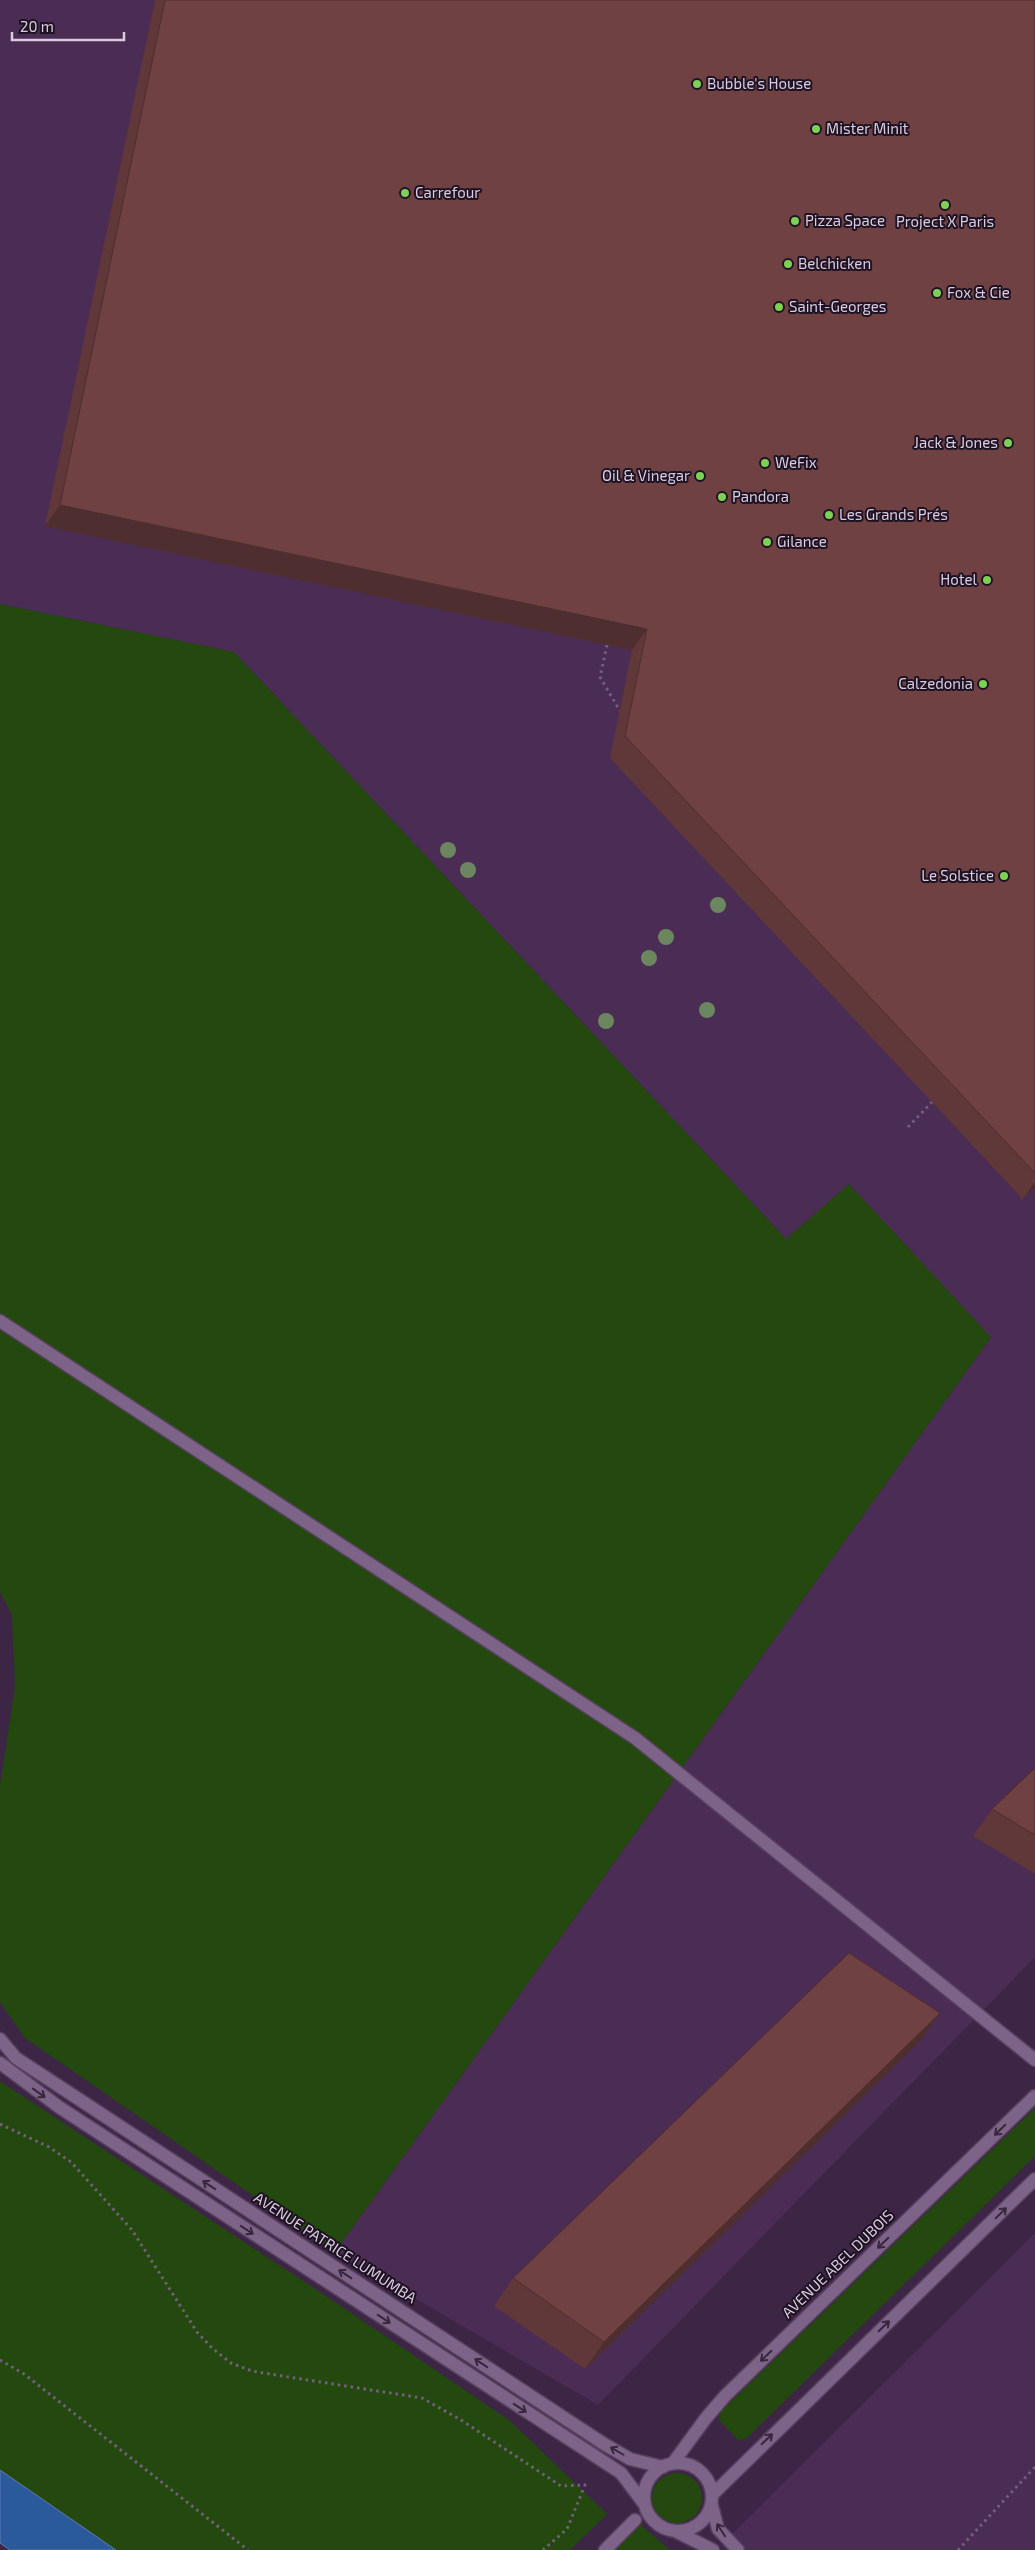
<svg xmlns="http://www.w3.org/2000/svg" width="1035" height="2550" viewBox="0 0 1035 2550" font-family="'Exo 2',sans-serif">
	<rect width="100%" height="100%" fill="#3d2546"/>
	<path fill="#4a2c54" d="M 0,0 L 1035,0 L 1035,1957 L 598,2405 L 335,2252 L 991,1337 L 786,1239 L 234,652 L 0,604 Z
		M 1035,2233 L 1035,2550 L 726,2550 L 721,2545 Z"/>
	<path fill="#23490f" d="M 0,604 L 234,652 L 786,1239 L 849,1184 L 991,1337 L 335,2252 L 25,2038 L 0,2002 L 0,1786 L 15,1687 L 12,1615 L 0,1592 Z
		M 0,2081 L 335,2302 L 509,2420 L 607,2514 L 570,2550 L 116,2550 L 0,2470 Z
		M 1035,2108 L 1035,2156 L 747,2438 L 738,2440 L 719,2420 L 720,2412 Z
		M652 2498a25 25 0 1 1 50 0a25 25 0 1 1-50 0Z
		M 635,2520 L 670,2550 L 605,2550 Z"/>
	<path fill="#2a5a9b" stroke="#5f7cb0" d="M 0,2470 L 116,2550 L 10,2550 L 0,2543 Z"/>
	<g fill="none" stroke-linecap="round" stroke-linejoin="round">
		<g stroke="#57415e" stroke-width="15">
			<path id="minor" d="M 0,1321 L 635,1738 L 1035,2060
				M 0,2039 L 16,2058 L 604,2444 L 630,2459 L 663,2467
				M 0,2063 L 59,2107 L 621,2473 L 645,2505
				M 673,2463 L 706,2418 L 725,2396 L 1035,2096
				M644 2497a34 34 0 1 1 68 0a34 34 0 1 1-68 0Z
				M 712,2495 L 1035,2179
				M 712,2506 L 718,2529 L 738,2550
				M 677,2532 L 713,2550
				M 605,2550 L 635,2520"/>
		</g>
		<path stroke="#745f7c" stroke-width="3" stroke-dasharray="2.5 4" stroke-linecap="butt" d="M 607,645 L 600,677 L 620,711
			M 908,1127 L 932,1102
			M 0,2124 L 49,2147 L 71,2162 L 132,2230 L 197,2332 L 212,2348 L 231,2363 L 252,2371 L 276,2375 L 422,2398 L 461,2420 L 561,2486 L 585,2485 L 567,2529 L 543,2550
			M 0,2360 L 24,2374 L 248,2550
			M 958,2550 L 1035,2467"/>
		<use href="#minor" stroke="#7e6388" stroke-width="12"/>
	</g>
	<g fill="#6c8760">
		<circle cx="448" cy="850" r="8"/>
		<circle cx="468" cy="870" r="8"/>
		<circle cx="718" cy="905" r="8"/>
		<circle cx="666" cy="937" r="8"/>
		<circle cx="649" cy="958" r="8"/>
		<circle cx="707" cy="1010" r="8"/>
		<circle cx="606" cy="1021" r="8"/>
	</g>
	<path fill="#60383a" d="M 155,0 L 1035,0 L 1035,1188 L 1022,1200 L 1018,1194 L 610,758 L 632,650 L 45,526 Z
		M 1035,1768 L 1035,1874 L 973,1836 L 992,1809 Z
		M 940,2013 L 921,2040 L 585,2369 L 494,2306 L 513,2278 Z"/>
	<path fill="#4e2e2f" d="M 60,505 L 647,629 L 632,650 L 45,526 Z
		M 1035,1182 L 1035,1188 L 1022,1200 Z
		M 940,2013 L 921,2040 L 585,2369 L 604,2342 Z"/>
	<path fill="#704143" stroke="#4e2e2f" d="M 165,0 L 1035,0 L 1035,1174 L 1034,1172 L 625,736 L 647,629 L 60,505 Z
		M 1035,1768 L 1035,1835 L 992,1809 Z
		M 849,1953 L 940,2013 L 604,2342 L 513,2278 Z"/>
	<defs><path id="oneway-shaft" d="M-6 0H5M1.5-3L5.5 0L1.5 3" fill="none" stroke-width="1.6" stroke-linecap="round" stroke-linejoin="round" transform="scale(1.25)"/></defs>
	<g stroke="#36273c">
		<use href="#oneway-shaft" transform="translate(39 2093) rotate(36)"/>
		<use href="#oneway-shaft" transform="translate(1000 2130) rotate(136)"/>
		<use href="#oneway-shaft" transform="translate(209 2185) rotate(-147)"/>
		<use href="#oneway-shaft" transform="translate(1001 2213) rotate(-44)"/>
		<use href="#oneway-shaft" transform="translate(247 2230) rotate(33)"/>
		<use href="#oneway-shaft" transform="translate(883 2243) rotate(136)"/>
		<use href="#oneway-shaft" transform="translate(345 2274) rotate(-147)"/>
		<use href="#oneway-shaft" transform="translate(384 2319) rotate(33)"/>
		<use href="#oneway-shaft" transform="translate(884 2326) rotate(-44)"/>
		<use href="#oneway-shaft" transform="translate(766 2356) rotate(136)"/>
		<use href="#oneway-shaft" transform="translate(481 2363) rotate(-147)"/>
		<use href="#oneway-shaft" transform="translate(520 2408) rotate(33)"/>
		<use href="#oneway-shaft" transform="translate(767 2439) rotate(-44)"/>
		<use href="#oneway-shaft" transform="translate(617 2451) rotate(-150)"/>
		<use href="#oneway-shaft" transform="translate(721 2530) rotate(-123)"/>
	</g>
	<g fill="#7cd155" stroke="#1e1322" stroke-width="2">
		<circle cx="697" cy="84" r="5"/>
		<circle cx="816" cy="129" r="5"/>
		<circle cx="405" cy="193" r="5"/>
		<circle cx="945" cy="205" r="5"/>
		<circle cx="795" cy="221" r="5"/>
		<circle cx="788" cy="264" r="5"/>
		<circle cx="937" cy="293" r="5"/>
		<circle cx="779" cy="307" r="5"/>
		<circle cx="1008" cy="443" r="5"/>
		<circle cx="765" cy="463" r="5"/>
		<circle cx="700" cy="476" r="5"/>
		<circle cx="722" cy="497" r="5"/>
		<circle cx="829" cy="515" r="5"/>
		<circle cx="767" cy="542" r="5"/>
		<circle cx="987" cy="580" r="5"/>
		<circle cx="983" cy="684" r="5"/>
		<circle cx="1004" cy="876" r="5"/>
	</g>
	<g text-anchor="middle" stroke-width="4" stroke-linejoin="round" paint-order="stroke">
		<g font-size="15" fill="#dbcbe0" stroke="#1e1322" text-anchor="start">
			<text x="707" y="89">Bubble's House</text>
			<text x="826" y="134">Mister Minit</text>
			<text x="415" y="198">Carrefour</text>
			<text x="805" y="226">Pizza Space</text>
			<text x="945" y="227" text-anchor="middle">Project X Paris</text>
			<text x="798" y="269">Belchicken</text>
			<text x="947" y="298">Fox &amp; Cie</text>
			<text x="789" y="312">Saint-Georges</text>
			<text x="998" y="448" text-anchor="end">Jack &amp; Jones</text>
			<text x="775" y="468">WeFix</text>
			<text x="690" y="481" text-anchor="end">Oil &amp; Vinegar</text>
			<text x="732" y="502">Pandora</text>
			<text x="839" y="520">Les Grands Prés</text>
			<text x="777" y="547">Gilance</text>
			<text x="977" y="585" text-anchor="end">Hotel</text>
			<text x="973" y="689" text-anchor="end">Calzedonia</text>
			<text x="994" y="881" text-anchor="end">Le Solstice</text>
		</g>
		<g font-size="15" fill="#dbcbe0" stroke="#1e1322">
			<text transform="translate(335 2248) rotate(33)" y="5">AVENUE PATRICE LUMUMBA</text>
			<text transform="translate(838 2264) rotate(-44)" y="5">AVENUE ABEL DUBOIS</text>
		</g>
	</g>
	<path d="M12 32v8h112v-8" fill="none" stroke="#dbcbe0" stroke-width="2.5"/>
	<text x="20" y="32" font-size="15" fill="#dbcbe0" stroke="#1e1322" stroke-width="4" paint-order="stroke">20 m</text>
</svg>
